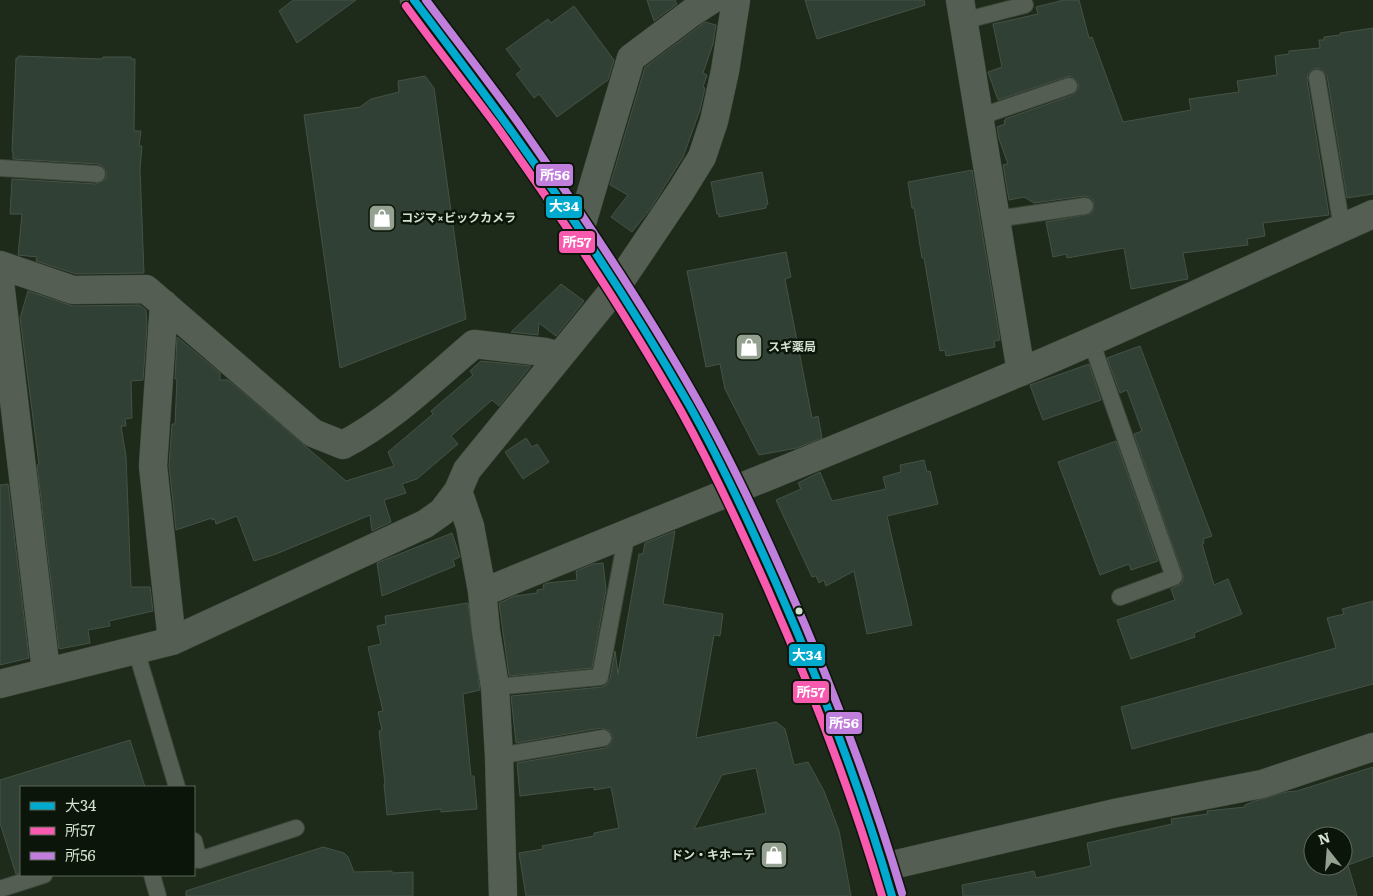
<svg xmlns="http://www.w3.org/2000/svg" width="1373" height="896" viewBox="0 0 1373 896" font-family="Literata,'Noto Sans JP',serif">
	<rect width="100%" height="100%" fill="#1e2a1a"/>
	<path fill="#304034" stroke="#455246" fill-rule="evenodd" d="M 293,0 L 356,0 L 297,43 L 279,11 Z
		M 647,0 L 675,0 L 677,4 L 654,21 Z
		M 805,0 L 924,0 L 925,5 L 817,39 Z
		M 1064,0 L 1079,0 L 1089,38 L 1092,37 L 1123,122 L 1191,110 L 1189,99 L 1239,92 L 1237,81 L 1277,75 L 1275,56 L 1289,54 L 1289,51 L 1320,48 L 1319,40 L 1324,40 L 1324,37 L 1340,35 L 1340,33 L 1373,28 L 1373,194 L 1347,198 L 1327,76 L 1321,69 L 1315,68 L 1308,74 L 1307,80 L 1329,215 L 1263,223 L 1265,236 L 1247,239 L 1248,245 L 1183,253 L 1188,279 L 1131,289 L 1124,248 L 1067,258 L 1066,254 L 1053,257 L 1046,222 L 1091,214 L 1094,209 L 1093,200 L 1089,197 L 1084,196 L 1034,203 L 1024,197 L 1009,200 L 1003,165 L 1008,164 L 999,139 L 997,127 L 1005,124 L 1004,121 L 1006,120 L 1005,119 L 1073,95 L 1079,88 L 1078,82 L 1071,76 L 1066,77 L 998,100 L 988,72 L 1002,67 L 993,24 L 1038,14 L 1036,7 Z
		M 574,6 L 614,60 L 608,80 L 557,117 L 539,94 L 534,98 L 516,74 L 522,70 L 506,49 L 548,19 L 551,23 Z
		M 705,22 L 716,25 L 713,44 L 703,73 L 707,75 L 703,87 L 705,88 L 700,110 L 683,157 L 651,208 L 632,232 L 611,217 L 628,195 L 610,185 L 645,67 Z
		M 18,56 L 102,59 L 103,57 L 131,57 L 131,59 L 135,59 L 134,131 L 141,131 L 139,146 L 142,146 L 140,169 L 144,273 L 76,274 L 36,261 L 37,257 L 18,255 L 22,214 L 10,214 L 12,179 L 96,184 L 105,180 L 107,174 L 103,166 L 98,164 L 13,159 L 13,152 L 12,152 L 16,58 L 19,58 Z
		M 425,76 L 434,88 L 466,319 L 340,368 L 304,115 L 360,107 L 371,99 L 399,92 L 398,81 Z
		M 972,170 L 1000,340 L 994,341 L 995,347 L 946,356 L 945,350 L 940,351 L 924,258 L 922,258 L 914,208 L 912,208 L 908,182 Z
		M 762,172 L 768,204 L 766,205 L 766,208 L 719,217 L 719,214 L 717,214 L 711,182 Z
		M 786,252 L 791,277 L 785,279 L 812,418 L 818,416 L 822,438 L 797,448 L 759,455 L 725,389 L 720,364 L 706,367 L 687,271 Z
		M 561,284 L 584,301 L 556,336 L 539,323 L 538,335 L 511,332 Z
		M 28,291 L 73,306 L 140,305 L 146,310 L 147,326 L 143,380 L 131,381 L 132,418 L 125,419 L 126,426 L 121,426 L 126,456 L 131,587 L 150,587 L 153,611 L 109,621 L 110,626 L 88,630 L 90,643 L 59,649 L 37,465 L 39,464 L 20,318 Z
		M 177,337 L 220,373 L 220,380 L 228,380 L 346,481 L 394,466 L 388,452 L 433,414 L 431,411 L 473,375 L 470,371 L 481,361 L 531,366 L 499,406 L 492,400 L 451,436 L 458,444 L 417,479 L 402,484 L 406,493 L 384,500 L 391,522 L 372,531 L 370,515 L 276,554 L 254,561 L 237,516 L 216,524 L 215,519 L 212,520 L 212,518 L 176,530 L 169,466 L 172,424 L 175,424 L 177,379 L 175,379 Z
		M 1140,346 L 1212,536 L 1203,539 L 1204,543 L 1202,544 L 1214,585 L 1228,579 L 1242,614 L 1194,633 L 1195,637 L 1131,659 L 1117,620 L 1175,600 L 1171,589 L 1181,584 L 1184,578 L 1134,434 L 1142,431 L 1127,390 L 1120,393 L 1107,358 Z
		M 1089,364 L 1101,400 L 1043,420 L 1030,385 Z
		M 526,438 L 532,447 L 537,444 L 549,462 L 523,479 L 505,452 Z
		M 1116,441 L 1158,561 L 1131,570 L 1129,564 L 1100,575 L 1058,462 Z
		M 924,460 L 927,472 L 930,471 L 938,504 L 887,516 L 912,625 L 867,634 L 854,571 L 826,586 L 824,580 L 819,583 L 816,576 L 812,577 L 776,500 L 801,489 L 798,483 L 820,472 L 832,501 L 886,489 L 883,477 L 901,472 L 900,465 Z
		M 8,484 L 29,658 L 0,665 L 0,485 Z
		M 675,531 L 663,604 L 723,614 L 720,636 L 714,635 L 696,738 L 776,722 L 785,729 L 794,765 L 808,762 L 824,791 L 839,831 L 851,896 L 526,896 L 519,853 L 543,849 L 542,846 L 594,836 L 594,833 L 619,828 L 611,787 L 594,790 L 594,787 L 520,796 L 517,763 L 605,748 L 610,745 L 613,737 L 610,731 L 601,728 L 516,743 L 511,696 L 602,687 L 606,685 L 610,679 L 615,651 L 618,674 L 639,554 L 643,554 L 645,543 ZM 756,768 L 766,813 L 694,829 L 722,775 Z
		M 452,533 L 460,557 L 453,560 L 455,566 L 382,596 L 377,563 Z
		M 603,563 L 606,589 L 592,668 L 509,676 L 499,603 L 515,596 L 537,593 L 537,590 L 544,589 L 543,585 L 547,583 L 577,580 L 576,571 L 593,564 Z
		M 1373,601 L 1373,684 L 1132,749 L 1121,707 L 1336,648 L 1327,618 L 1344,614 L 1342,609 Z
		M 468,603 L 480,690 L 463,694 L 471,776 L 474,776 L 477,809 L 441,812 L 441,809 L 387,815 L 384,784 L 385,784 L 379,731 L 382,730 L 378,712 L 383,711 L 368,647 L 381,644 L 377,626 L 386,624 L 385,616 Z
		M 130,740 L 145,787 L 21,787 L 21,872 L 16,874 L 0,823 L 0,780 Z
		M 1373,767 L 1373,856 L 1348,865 L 1357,896 L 963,896 L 962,885 L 1034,871 L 1036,878 L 1091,866 L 1087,843 L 1172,824 L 1171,819 L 1208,814 L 1207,811 L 1245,807 L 1245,805 L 1255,801 L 1286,792 L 1297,791 ZM 1313,836 L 1343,836 L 1343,866 L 1313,866 Z
		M 323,847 L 344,853 L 348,857 L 354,872 L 392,871 L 392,873 L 413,872 L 413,896 L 186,896 L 186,891 Z"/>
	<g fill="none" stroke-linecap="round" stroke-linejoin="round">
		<g stroke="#3c4639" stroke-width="18">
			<path id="lane" d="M 963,21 L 1025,5
				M 1317,78 L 1342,228
				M 979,117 L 1069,86
				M 0,168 L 97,174
				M 996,219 L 1085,206
				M 1091,341 L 1174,577 L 1120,597
				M 136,650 L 177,787
				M 495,687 L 600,677 L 627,533
				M 499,756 L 603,738
				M 194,841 L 199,860 L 296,828
				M 152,875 L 158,896
				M 0,889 L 44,875"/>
		</g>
		<g stroke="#3c4639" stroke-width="29">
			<path id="street" d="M 960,0 L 1021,372
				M 580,230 L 631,58 L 691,13 L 711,0
				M 0,265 L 73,290 L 146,289 L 313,433 L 343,445 C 392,419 432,380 474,344 L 545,352 L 559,356
				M 0,282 L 46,671
				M 164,304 L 153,466 L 172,641
				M 458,491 L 470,526 L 482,591 L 486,631 L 495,687 L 499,756 L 503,896
				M 482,591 L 494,588 C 668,516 844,447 1018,373 C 1137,323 1254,267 1373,214
				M 0,684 L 172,641 L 425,524 L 442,512 L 458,491 L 467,470 L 617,286 L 681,191 L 702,157 L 714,121 L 725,71 L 736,0
				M 884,867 L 1115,813 L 1262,784 L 1373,747"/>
		</g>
		<g stroke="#3c4639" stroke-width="29">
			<path id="secondary" d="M 414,0 C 452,52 493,103 530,157 C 581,230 630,304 675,381 C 713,445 744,511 774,579 C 820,681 862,787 892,896"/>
		</g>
		<use href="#lane" stroke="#555e52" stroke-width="16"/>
		<use href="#street" stroke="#555e52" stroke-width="28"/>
		<use href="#secondary" stroke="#566153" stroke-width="28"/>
		<g stroke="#0b1509" stroke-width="11">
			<path id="bus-1" d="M 414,0 C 448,45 482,90 515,136 C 577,222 635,311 688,403 C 721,461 749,522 776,583 C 821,685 861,789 892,896"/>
		</g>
		<g stroke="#0b1509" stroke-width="11">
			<path id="bus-2" d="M 406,6 C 435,46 466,85 495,124 C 561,216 625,312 681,411 C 713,469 741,529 768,590 C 812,690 851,791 882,896"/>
		</g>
		<g stroke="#0b1509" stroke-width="11">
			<path id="bus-3" d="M 426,0 C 459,44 493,87 524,131 C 585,218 644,306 696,398 C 729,456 757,516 784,577 C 830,680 870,785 902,893"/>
		</g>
		<use href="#bus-1" stroke="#00a9ce" stroke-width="8"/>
		<use href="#bus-2" stroke="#f75aaf" stroke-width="8"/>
		<use href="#bus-3" stroke="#c07fdc" stroke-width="8"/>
	</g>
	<defs>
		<g id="shop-square" transform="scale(1.4375)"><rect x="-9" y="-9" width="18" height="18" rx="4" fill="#94a190" stroke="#0b1509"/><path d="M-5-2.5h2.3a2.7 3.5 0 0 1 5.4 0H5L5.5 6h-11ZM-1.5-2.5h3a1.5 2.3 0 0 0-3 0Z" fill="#fff"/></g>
	</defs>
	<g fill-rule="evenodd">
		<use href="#shop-square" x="382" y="218"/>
		<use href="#shop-square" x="749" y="347"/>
		<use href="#shop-square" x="774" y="855"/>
	</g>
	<circle fill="#d3e1d0" stroke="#0b1509" stroke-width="2" cx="799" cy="611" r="4.5"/>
	<g text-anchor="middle" stroke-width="5" stroke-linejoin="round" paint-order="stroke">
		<g font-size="12" font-weight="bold" fill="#d3e1d0" stroke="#0b1509" text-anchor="start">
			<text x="401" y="222">コジマ×ビックカメラ</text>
			<text x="768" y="351">スギ薬局</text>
			<text x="755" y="859" text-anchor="end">ドン・キホーテ</text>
		</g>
	</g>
	<g stroke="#0b1509" stroke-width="2">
		<rect x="535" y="163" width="39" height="24" rx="5" fill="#c07fdc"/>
		<rect x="545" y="195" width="38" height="24" rx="5" fill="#00a9ce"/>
		<rect x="558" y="230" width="38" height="24" rx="5" fill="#f75aaf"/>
		<rect x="788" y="643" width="38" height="24" rx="5" fill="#00a9ce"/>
		<rect x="792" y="680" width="38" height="24" rx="5" fill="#f75aaf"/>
		<rect x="825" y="711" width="38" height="24" rx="5" fill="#c07fdc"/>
	</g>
	<g font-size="14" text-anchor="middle" font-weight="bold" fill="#fff">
		<text x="555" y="180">所56</text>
		<text x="564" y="211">大34</text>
		<text x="577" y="247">所57</text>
		<text x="807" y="660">大34</text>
		<text x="811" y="697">所57</text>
		<text x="844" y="728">所56</text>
	</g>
	<rect x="20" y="786" width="175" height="90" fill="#0b1509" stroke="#5b6759"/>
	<rect x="30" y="802" width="25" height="8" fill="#00a9ce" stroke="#5b6759"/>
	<text x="65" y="811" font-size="15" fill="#d3e1d0">大34</text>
	<rect x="30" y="827" width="25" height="8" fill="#f75aaf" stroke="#5b6759"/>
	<text x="65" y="836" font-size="15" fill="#d3e1d0">所57</text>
	<rect x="30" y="852" width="25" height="8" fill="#c07fdc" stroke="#5b6759"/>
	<text x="65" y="861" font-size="15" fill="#d3e1d0">所56</text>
	<g transform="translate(1328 851) rotate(343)"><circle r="24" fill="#0b1509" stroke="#5b6759"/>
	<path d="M0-4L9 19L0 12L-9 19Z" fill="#94a190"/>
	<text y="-8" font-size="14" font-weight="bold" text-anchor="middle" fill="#d3e1d0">N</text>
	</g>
</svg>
